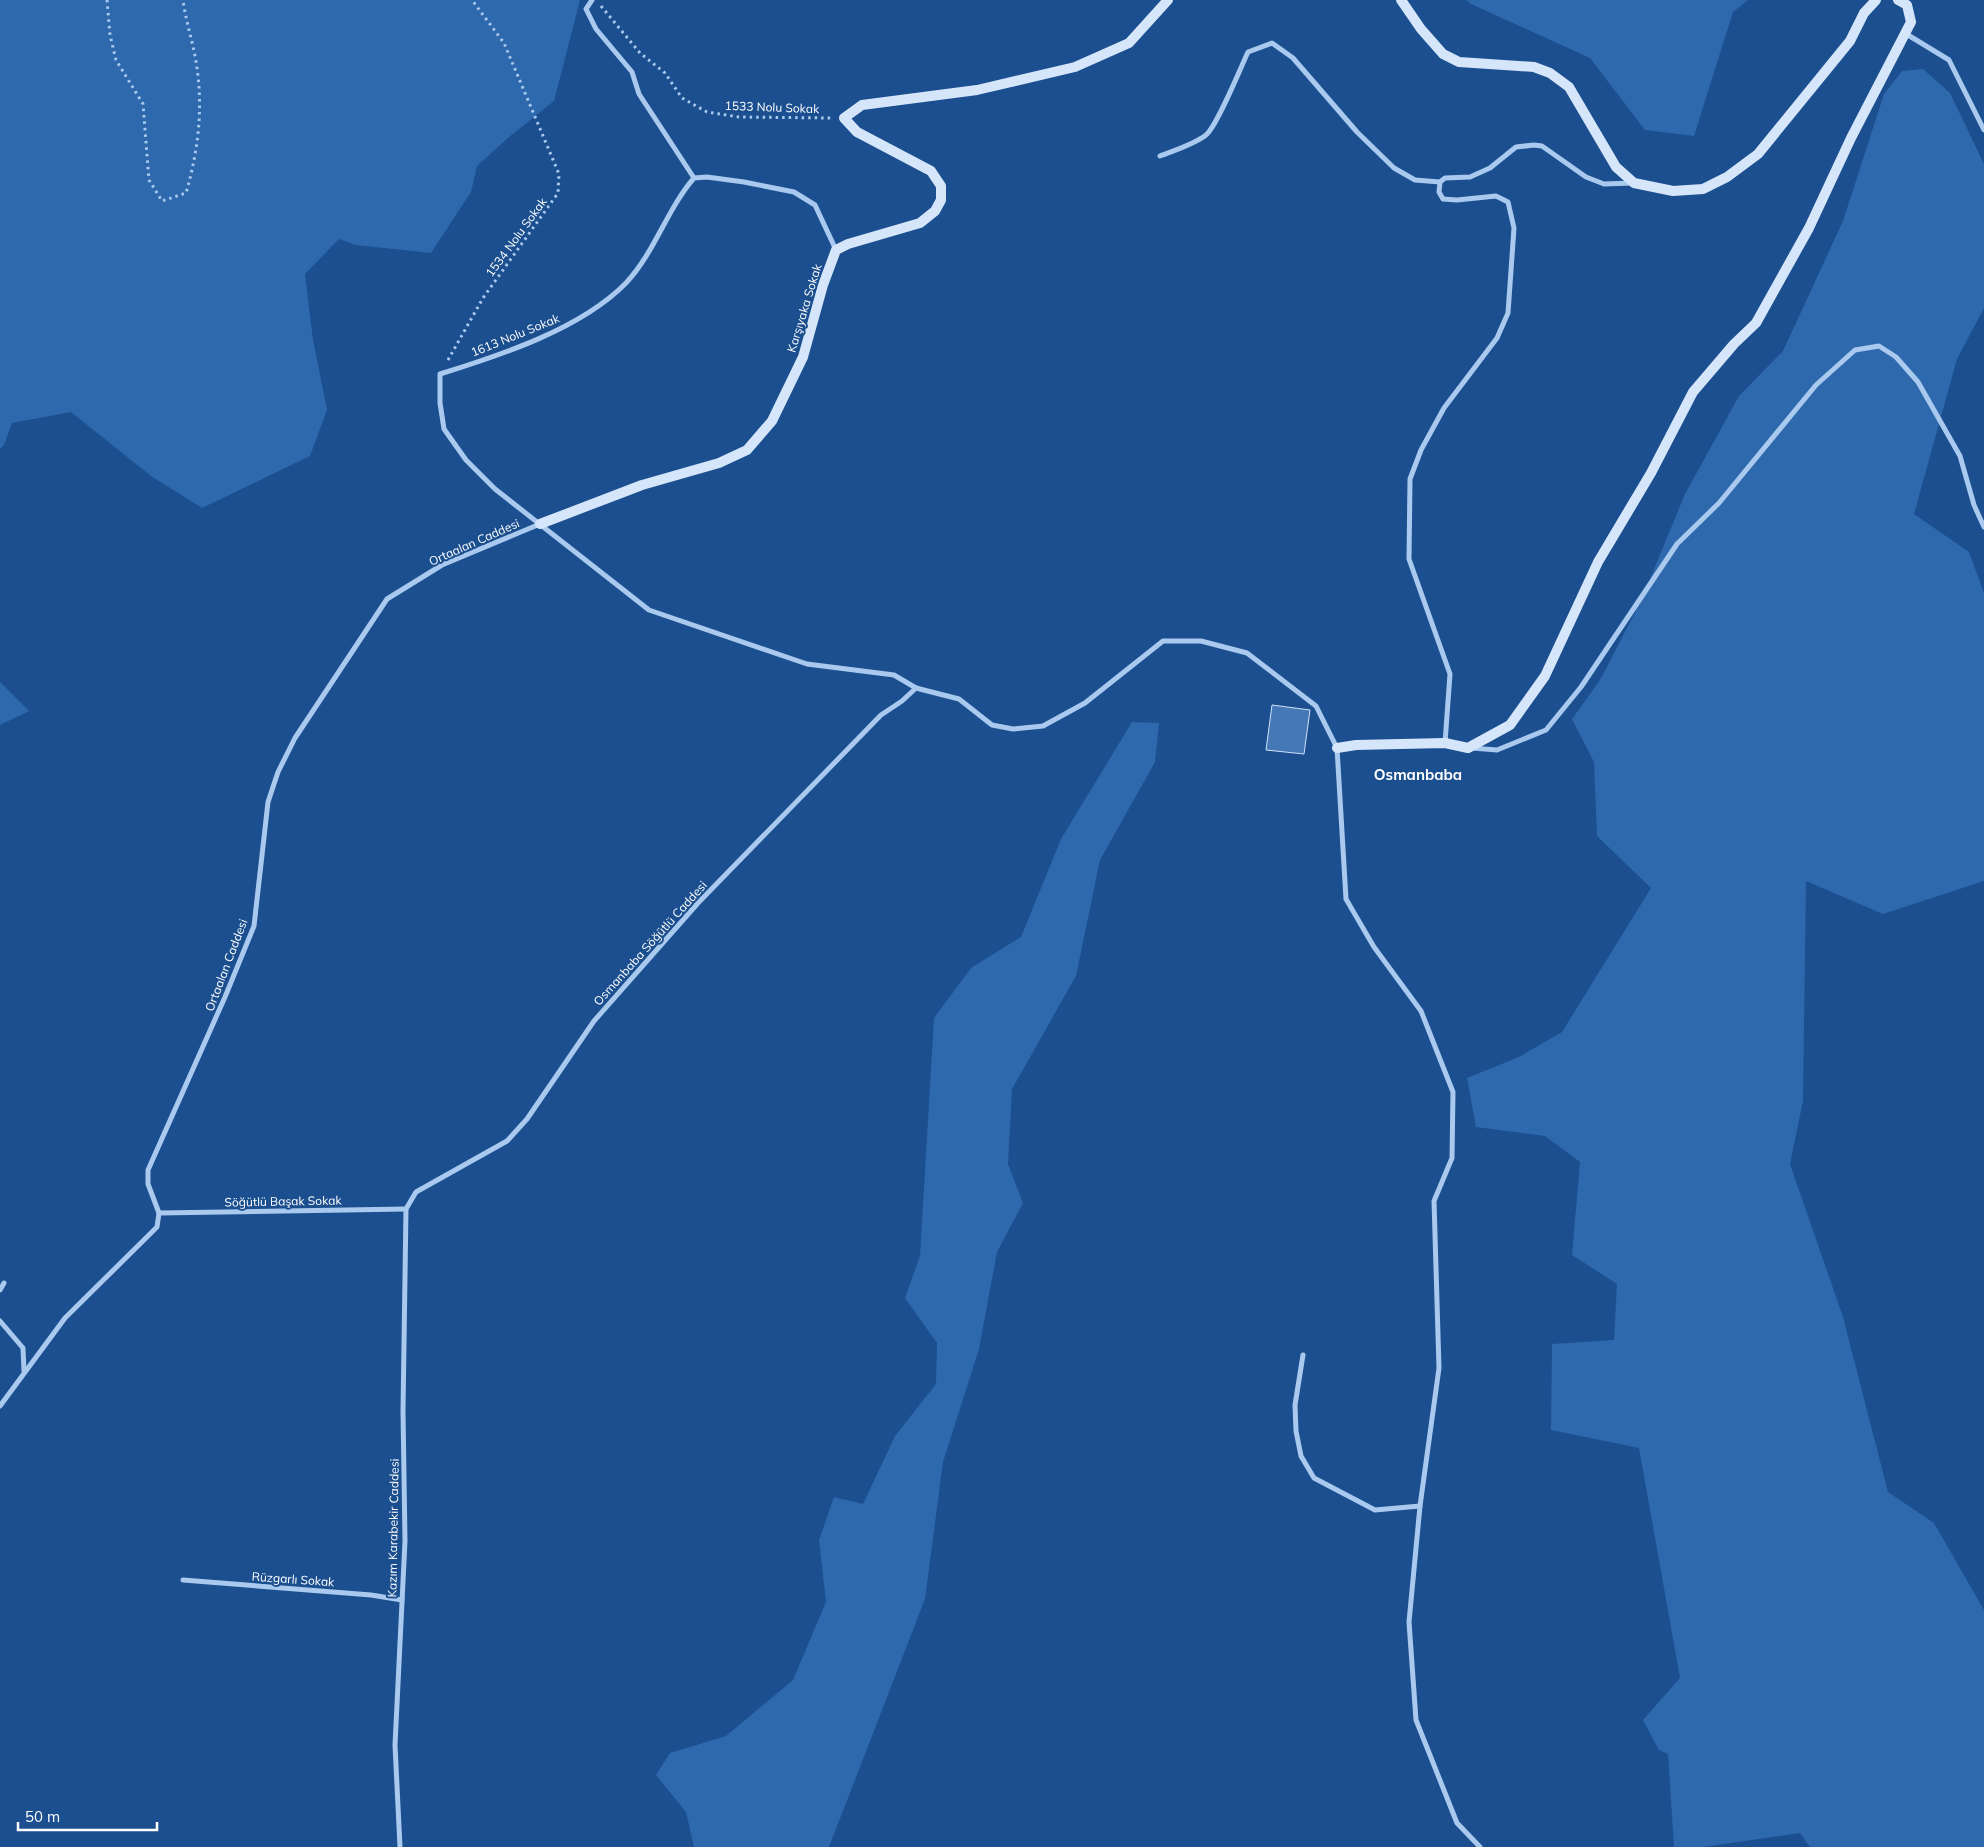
<svg xmlns="http://www.w3.org/2000/svg" width="1984" height="1847" font-family="Mulish,sans-serif">
	<rect width="100%" height="100%" fill="#1b4f8f"/>
	<g fill="#2e69ad">
		<path d="M0,0H580L554,101L509,137L477,166L471,192L431,253L356,245L339,239L305,274L313,340L327,410L310,456L202,508L151,476L71,412L12,423L4,445L0,449Z"/>
		<path d="M1466,0H1748L1733,12L1694,136L1645,130L1590,58L1471,4Z"/>
		<path d="M1923,69L1950,93L1984,164V308L1957,359L1914,514L1969,552L1984,593V881L1883,914L1806,881L1803,1101L1790,1164L1843,1317L1888,1492L1934,1523L1984,1610V1847H1810L1800,1833L1703,1847H1674L1668,1754L1659,1750L1643,1720L1680,1678L1639,1448L1551,1430L1552,1344L1614,1340L1617,1284L1572,1255L1580,1162L1545,1136L1476,1127L1467,1078L1519,1057L1562,1032L1651,888L1597,836L1594,762L1572,719L1600,680L1640,603L1685,494L1739,396L1783,351L1843,221L1884,94L1902,71Z"/>
		<path d="M0,682L29,711L0,725Z"/>
		<path d="M1132,722L1159,723L1155,762L1100,860L1076,976L1012,1089L1008,1164L1023,1203L997,1252L979,1349L943,1462L925,1599L829,1847H694L686,1812L656,1775L670,1753L726,1736L793,1680L826,1602L819,1540L834,1497L863,1504L895,1436L936,1384L937,1343L905,1298L920,1256L934,1018L971,968L1021,937L1061,839Z"/>
	</g>
	<path fill="#4478b7" stroke="#cfe3fa" d="M1272,705L1310,710L1304,754L1266,750Z"/>
	<g fill="none" stroke-linecap="round" stroke-linejoin="round">
		<g stroke="#a9c9ee" stroke-width="3" stroke-dasharray="2.5 4" stroke-linecap="butt">
			<path d="M107,0L110,35L116,60L143,104L149,180L162,201L186,193C198,152 203,110 197,68C194,45 186,23 183,0"/>
			<path d="M601,6L640,53L665,73L682,98L707,112L739,117L831,118"/>
			<path d="M448,360L483,298L558,193L559,174L504,43L472,0"/>
		</g>
		<g stroke="#a9c9ee" stroke-width="5">
			<path d="M592,0L586,9L596,29L632,72L639,94L694,178"/>
			<path d="M1905,35H1908L1949,60L1984,130"/>
			<path d="M1160,156C1175,150 1193,145 1206,135C1217,126 1240,69 1248,52L1272,43L1293,58L1357,132L1394,168L1415,180L1440,182"/>
			<path d="M836,250L815,205L794,192L744,182L707,177L694,178C667,209 655,252 626,283C581,329 501,355 440,374V403L444,429L466,460L495,489L649,610L807,664L894,675L916,688L959,699L992,725L1013,729L1043,726L1085,703L1163,641H1201L1247,653L1316,706L1337,748L1346,899L1374,947L1421,1011L1453,1092L1452,1158L1434,1201L1439,1368L1420,1506L1409,1622L1416,1720L1457,1823L1480,1847"/>
			<path d="M1445,743L1450,674L1409,559L1410,479L1421,450L1444,408L1497,338L1508,313L1514,228L1508,202L1496,196L1457,200L1443,199L1439,192L1440,182L1445,178L1470,177L1490,168L1516,147L1534,145L1542,146L1586,177L1604,184L1633,183"/>
			<path d="M1472,748L1497,750L1546,730L1581,687L1677,544L1719,503L1816,385L1855,350L1879,346L1896,357L1918,382L1960,456L1974,505L1984,527"/>
			<path d="M159,1213L406,1209"/>
			<path d="M0,1290L4,1283"/>
			<path d="M0,1321L23,1348L24,1371"/>
			<path d="M1303,1355L1295,1405L1296,1431L1301,1456L1314,1478L1375,1510L1420,1506"/>
			<path d="M0,1406L65,1318L157,1227L159,1213L148,1184V1170L225,997L254,926L268,802L278,772L295,738L387,599L442,565L540,524"/>
			<path d="M183,1580L371,1595L402,1600"/>
			<path d="M400,1847L395,1745L405,1541L403,1411L406,1209L416,1192L507,1141L527,1119L594,1021L698,903L881,715L902,701L916,688"/>
		</g>
		<g stroke="#d6e6fa" stroke-width="10">
			<path d="M1401,0L1421,29L1443,54L1459,62L1534,67L1550,73L1569,87L1616,167L1634,183L1673,191L1703,189L1727,177L1758,154L1850,41L1864,13L1876,0"/>
			<path d="M540,524L642,485L719,463L747,450L772,421L803,357L823,285L836,250L848,244L920,223L935,211L941,200V186L931,171L857,132L844,118L862,105L977,90L1075,67L1129,43L1168,0"/>
			<path d="M1337,748L1356,745L1445,743L1468,748L1510,725L1545,676L1598,562L1651,473L1693,392L1734,344L1756,323L1809,228L1851,138L1911,22L1907,5L1898,0"/>
		</g>
	</g>
	<g text-anchor="middle" dominant-baseline="central" stroke-width="4" stroke-linejoin="round" paint-order="stroke">
		<g font-size="12" fill="#fff" stroke="#1b4f8f">
			<text transform="translate(772 107) rotate(2)">1533 Nolu Sokak</text>
			<text transform="translate(516 237) rotate(-54)">1534 Nolu Sokak</text>
			<text transform="translate(804 308) rotate(-73)">Karşıyaka Sokak</text>
			<text transform="translate(515 335) rotate(-22)">1613 Nolu Sokak</text>
			<text transform="translate(474 542) rotate(-24)">Ortaalan Caddesi</text>
			<text transform="translate(650 943) rotate(-48)">Osmanbaba Söğütlü Caddesi</text>
			<text transform="translate(226 965) rotate(-69)">Ortaalan Caddesi</text>
			<text transform="translate(283 1201) rotate(-1)">Söğütlü Başak Sokak</text>
			<text transform="translate(393 1528) rotate(-89)">Kazım Karabekir Caddesi</text>
			<text transform="translate(293 1579) rotate(4)">Rüzgarlı Sokak</text>
		</g>
		<g font-size="15" font-weight="bold" fill="#fff" stroke="#1b4f8f">
			<text x="1418" y="774">Osmanbaba</text>
		</g>
	</g>
	<path d="M18 1822v8h139v-8" fill="none" stroke="#ffffff" stroke-width="2.5"/>
	<text x="25" y="1822" font-size="15" fill="#ffffff" stroke="#1b4f8f" stroke-width="4" paint-order="stroke">50 m</text>
</svg>
